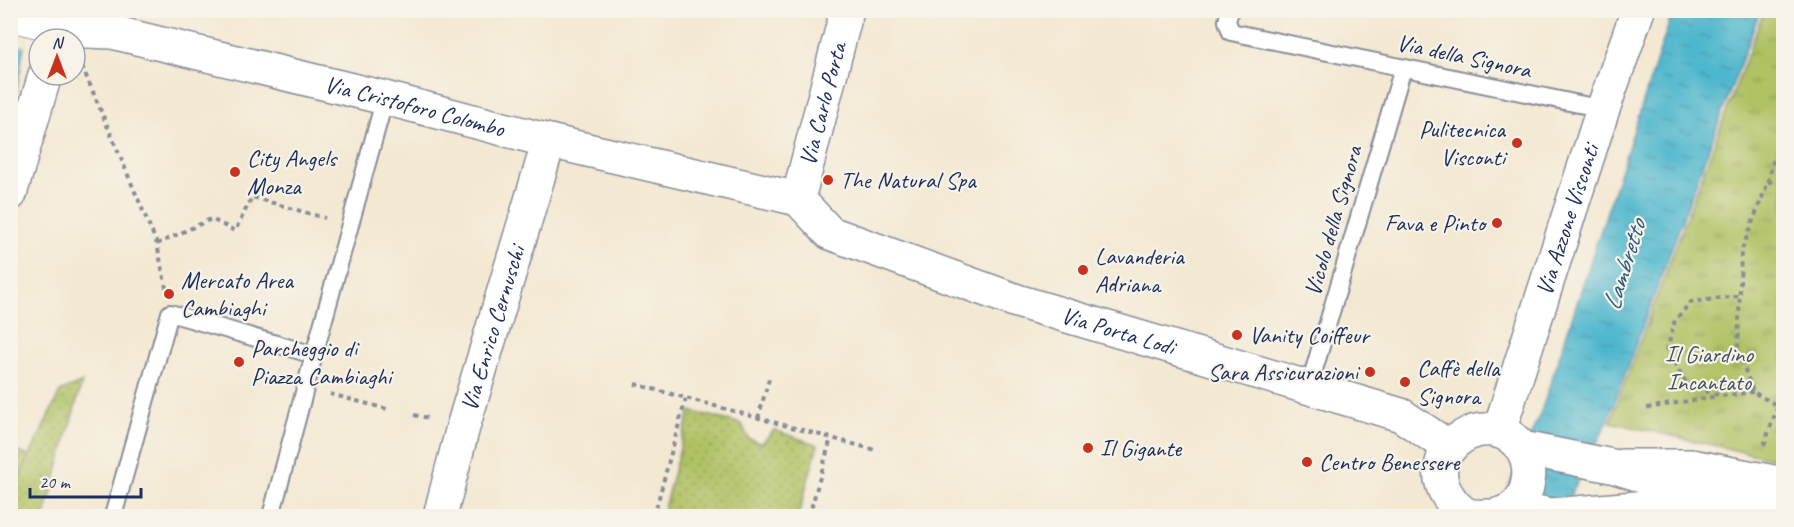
<svg xmlns="http://www.w3.org/2000/svg" width="1794" height="527" font-family="Caveat,sans-serif">
	<defs>
		<pattern id="grass-dots" width="8" height="8" patternUnits="userSpaceOnUse" patternTransform="scale(1.5)"><rect width="8" height="8" fill="#b0c164"/><path d="M2 2h.1M6 6h.1" fill="none" stroke="#8e9d56" stroke-width="1.8" stroke-linecap="round"/></pattern>
		<pattern id="park-tufts" width="24" height="20" patternUnits="userSpaceOnUse" patternTransform="scale(1.5)"><rect width="24" height="20" fill="#b0c164"/><path d="M3 7l-1-3M5 7V3M7 7l1-3M15 17l-1-3M17 17v-4M19 17l1-3" fill="none" stroke="#8e9d56"/></pattern>
		<pattern id="garden-furrows" width="10" height="10" patternUnits="userSpaceOnUse" patternTransform="scale(1.5)"><rect width="10" height="10" fill="#b0c164"/><path d="M-1 1l2-2M0 10L10 0M9 11l2-2" fill="none" stroke="#8e9d56"/></pattern>
		<pattern id="water-ripples" width="26" height="14" patternUnits="userSpaceOnUse" patternTransform="scale(1.5)"><rect width="26" height="14" fill="#4fb7cd"/><path d="M2 4q2-2 4 0t4 0M15 11q2-2 4 0t4 0" fill="none" stroke="#4195aa"/></pattern>
	</defs>
	<rect width="100%" height="100%" fill="#f7f3e8"/>
	<filter id="ink" filterUnits="userSpaceOnUse"><feTurbulence type="fractalNoise" baseFrequency=".0167" numOctaves="2"/><feDisplacementMap in="SourceGraphic" scale="12" xChannelSelector="R" yChannelSelector="G"/><feConvolveMatrix kernelMatrix="1 2 1 2 8 2 1 2 1" color-interpolation-filters="sRGB"/></filter>
	<filter id="wash" filterUnits="userSpaceOnUse"><feTurbulence type="fractalNoise" baseFrequency=".008" numOctaves="4" result="noise"/><feDisplacementMap in="SourceGraphic" scale="24" xChannelSelector="R" yChannelSelector="G"/><feGaussianBlur stdDeviation="1.35" result="paint"/><feColorMatrix in="noise" values="0 0 0 0 0 0 0 0 0 0 0 0 0 0 0 0 0 1.4 0 .05"/><feComposite in="paint" operator="in"/></filter>
	<g filter="url(#wash)">
		<rect width="100%" height="100%" fill="#f3e8d2"/>
		<g fill="url(#grass-dots)" stroke="#667861" stroke-width="1.5">
			<path d="M82,382L45,516H11V495L60,392Z"/>
			<path d="M690,411L742,424L748,438L761,444L774,430L818,445L798,516H662Z"/>
		</g>
		<path fill="url(#park-tufts)" stroke="#667861" stroke-width="1.5" d="M1764,11H1784L1783,461L1610,422Z"/>
		<path fill="url(#garden-furrows)" stroke="#667861" stroke-width="1.5" d="M11,449L29,456L11,495L10,449Z"/>
		<g fill="url(#water-ripples)" stroke="#357396" stroke-width="1.5">
			<path d="M11,11L28,22L11,123Z"/>
			<path d="M1673,11H1760L1606,425L1560,516H1496L1542,409Z"/>
		</g>
		<path fill="#f3e8d2" d="M11,11L28,22L25,46L10,43Z"/>
	</g>
	<g filter="url(#ink)">
		<g fill="none" stroke-linecap="round" stroke-linejoin="round">
			<g stroke="#878c98" stroke-width="20">
				<g id="service">
					<path d="M1230,10L1227,21L1231,32L1603,109"/>
					<path d="M314,355L385,98"/>
					<path d="M1309,387L1403,68"/>
					<path d="M113,516L170,313L314,355L271,516"/>
				</g>
			</g>
			<g stroke="#878c98" stroke-width="28">
				<path id="pedestrian" d="M10,18L59,30"/>
			</g>
			<g stroke="#878c98" stroke-width="36">
				<g id="minor">
					<path id="s1" d="M56,39L59,30L112,32L385,98L549,141L798,199"/>
					<path d="M10,194L45,75"/>
					<path id="s2" d="M798,199L830,233L1017,301L1401,415L1449,447"/>
					<path id="s3" d="M798,199L847,10"/>
					<path d="M1622,466H1691L1784,484"/>
					<path id="s4" d="M440,516L463,427L549,141"/>
				</g>
			</g>
			<g stroke="#878c98" stroke-width="36">
				<g id="tertiary">
					<path d="M1522,448L1612,466L1724,501L1784,510"/>
					<path d="M1513,508L1552,515L1708,502"/>
				</g>
			</g>
			<g stroke="#878c98" stroke-width="36">
				<g id="secondary">
					<path id="s5" d="M1499,431L1603,109L1638,10"/>
					<path d="M1491,516C1484,516 1474,517 1468,515C1459,511 1453,504 1448,496C1418,451 1486,404 1520,446C1534,464 1531,495 1512,509C1507,512 1501,514 1495,516"/>
				</g>
			</g>
			<g stroke="#878c98" stroke-width="4" stroke-dasharray="4.5 4.5" stroke-linecap="butt">
				<path d="M82,66L157,244L166,288"/>
				<path d="M1768,182H1784"/>
				<path d="M157,244L211,219L235,231L252,197L325,218"/>
				<path d="M1738,296L1691,302L1675,320L1667,350L1688,386L1722,396L1753,392"/>
				<path d="M635,384L875,450"/>
				<path d="M330,394L387,409"/>
				<path d="M1778,406L1784,408"/>
				<path d="M1647,408L1718,396"/>
				<path d="M414,415L428,418"/>
				<path d="M758,418L769,379"/>
				<path d="M1764,445L1778,406L1753,392L1738,351L1741,252L1768,182L1777,146L1784,131"/>
				<path d="M654,516L686,398"/>
				<path d="M809,516L831,438"/>
			</g>
			<use href="#service" stroke="#fff" stroke-width="16"/>
			<use href="#pedestrian" stroke="#fff" stroke-width="26"/>
			<use href="#minor" stroke="#fff" stroke-width="33"/>
			<use href="#tertiary" stroke="#fff" stroke-width="33"/>
			<use href="#secondary" stroke="#fff" stroke-width="33"/>
		</g>
	</g>
	<g fill="#c8321e" stroke="#f7f3e8" stroke-width="2">
		<circle cx="1517" cy="143" r="6"/>
		<circle cx="235" cy="172" r="6"/>
		<circle cx="828" cy="180" r="6"/>
		<circle cx="1497" cy="223" r="6"/>
		<circle cx="1083" cy="270" r="6"/>
		<circle cx="169" cy="294" r="6"/>
		<circle cx="1237" cy="335" r="6"/>
		<circle cx="239" cy="362" r="6"/>
		<circle cx="1370" cy="372" r="6"/>
		<circle cx="1405" cy="382" r="6"/>
		<circle cx="1088" cy="448" r="6"/>
		<circle cx="1307" cy="462" r="6"/>
	</g>
	<g text-anchor="middle" dominant-baseline="central" stroke-width="4.5" stroke-linejoin="round" paint-order="stroke">
		<g font-size="24" fill="#1b2f5e" stroke="#f7f3e8">
			<text transform="translate(1464 56) rotate(12)">Via della Signora</text>
			<text stroke="none"><textPath href="#s3" startOffset="98">Via Carlo Porta</textPath></text>
			<text stroke="none"><textPath href="#s1" startOffset="374">Via Cristoforo Colombo</textPath></text>
			<text stroke="none"><textPath href="#s5" startOffset="222">Via Azzone Visconti</textPath></text>
			<text transform="translate(1333 221) rotate(-74)">Vicolo della Signora</text>
			<text stroke="none"><textPath href="#s4" startOffset="195">Via Enrico Cernuschi</textPath></text>
			<text stroke="none"><textPath href="#s2" startOffset="351">Via Porta Lodi</textPath></text>
		</g>
		<g font-size="24" fill="#1b2f5e" stroke="#f7f3e8" text-anchor="start">
			<text x="1505" y="129" text-anchor="end">Pulitecnica<tspan x="1505" dy="28">Visconti</tspan></text>
			<text x="247" y="158">City Angels<tspan x="247" dy="28">Monza</tspan></text>
			<text x="840" y="180">The Natural Spa</text>
			<text x="1485" y="223" text-anchor="end">Fava e Pinto</text>
			<text x="1095" y="256">Lavanderia<tspan x="1095" dy="28">Adriana</tspan></text>
			<text x="181" y="280">Mercato Area<tspan x="181" dy="28">Cambiaghi</tspan></text>
			<text x="1249" y="335">Vanity Coiffeur</text>
			<text x="251" y="348">Parcheggio di<tspan x="251" dy="28">Piazza Cambiaghi</tspan></text>
			<text x="1417" y="368">Caffè della<tspan x="1417" dy="28">Signora</tspan></text>
			<text x="1358" y="372" text-anchor="end">Sara Assicurazioni</text>
			<text x="1100" y="448">Il Gigante</text>
			<text x="1319" y="462">Centro Benessere</text>
		</g>
		<g font-size="24" fill="#405460" stroke="#f7f3e8">
			<text x="1709" y="354">Il Giardino<tspan x="1709" dy="28">Incantato</tspan></text>
		</g>
		<g font-size="26" font-style="italic" fill="#2b587f" stroke="#f7f3e8">
			<text transform="translate(1624 265) rotate(-73)">Lambretto</text>
		</g>
	</g>
	<rect width="1794" height="527" fill="none" stroke="#f7f3e8" stroke-width="36"/>
	<g transform="translate(57 57)"><circle r="28" fill="#f7f3e8" stroke="#9fa5b1" stroke-width="1.5"/>
	<path d="M0-4.5L10 22L0 15L-10 22Z" fill="#c8321e"/>
	<text y="-9" font-size="16" font-weight="bold" text-anchor="middle" fill="#1b2f5e">N</text>
	</g>
	<path d="M30 488v9h111v-9" fill="none" stroke="#1b2f5e" stroke-width="3"/>
	<text x="39" y="488" font-size="18" fill="#1b2f5e" stroke="#f7f3e8" stroke-width="4.5" paint-order="stroke">20 m</text>
</svg>
